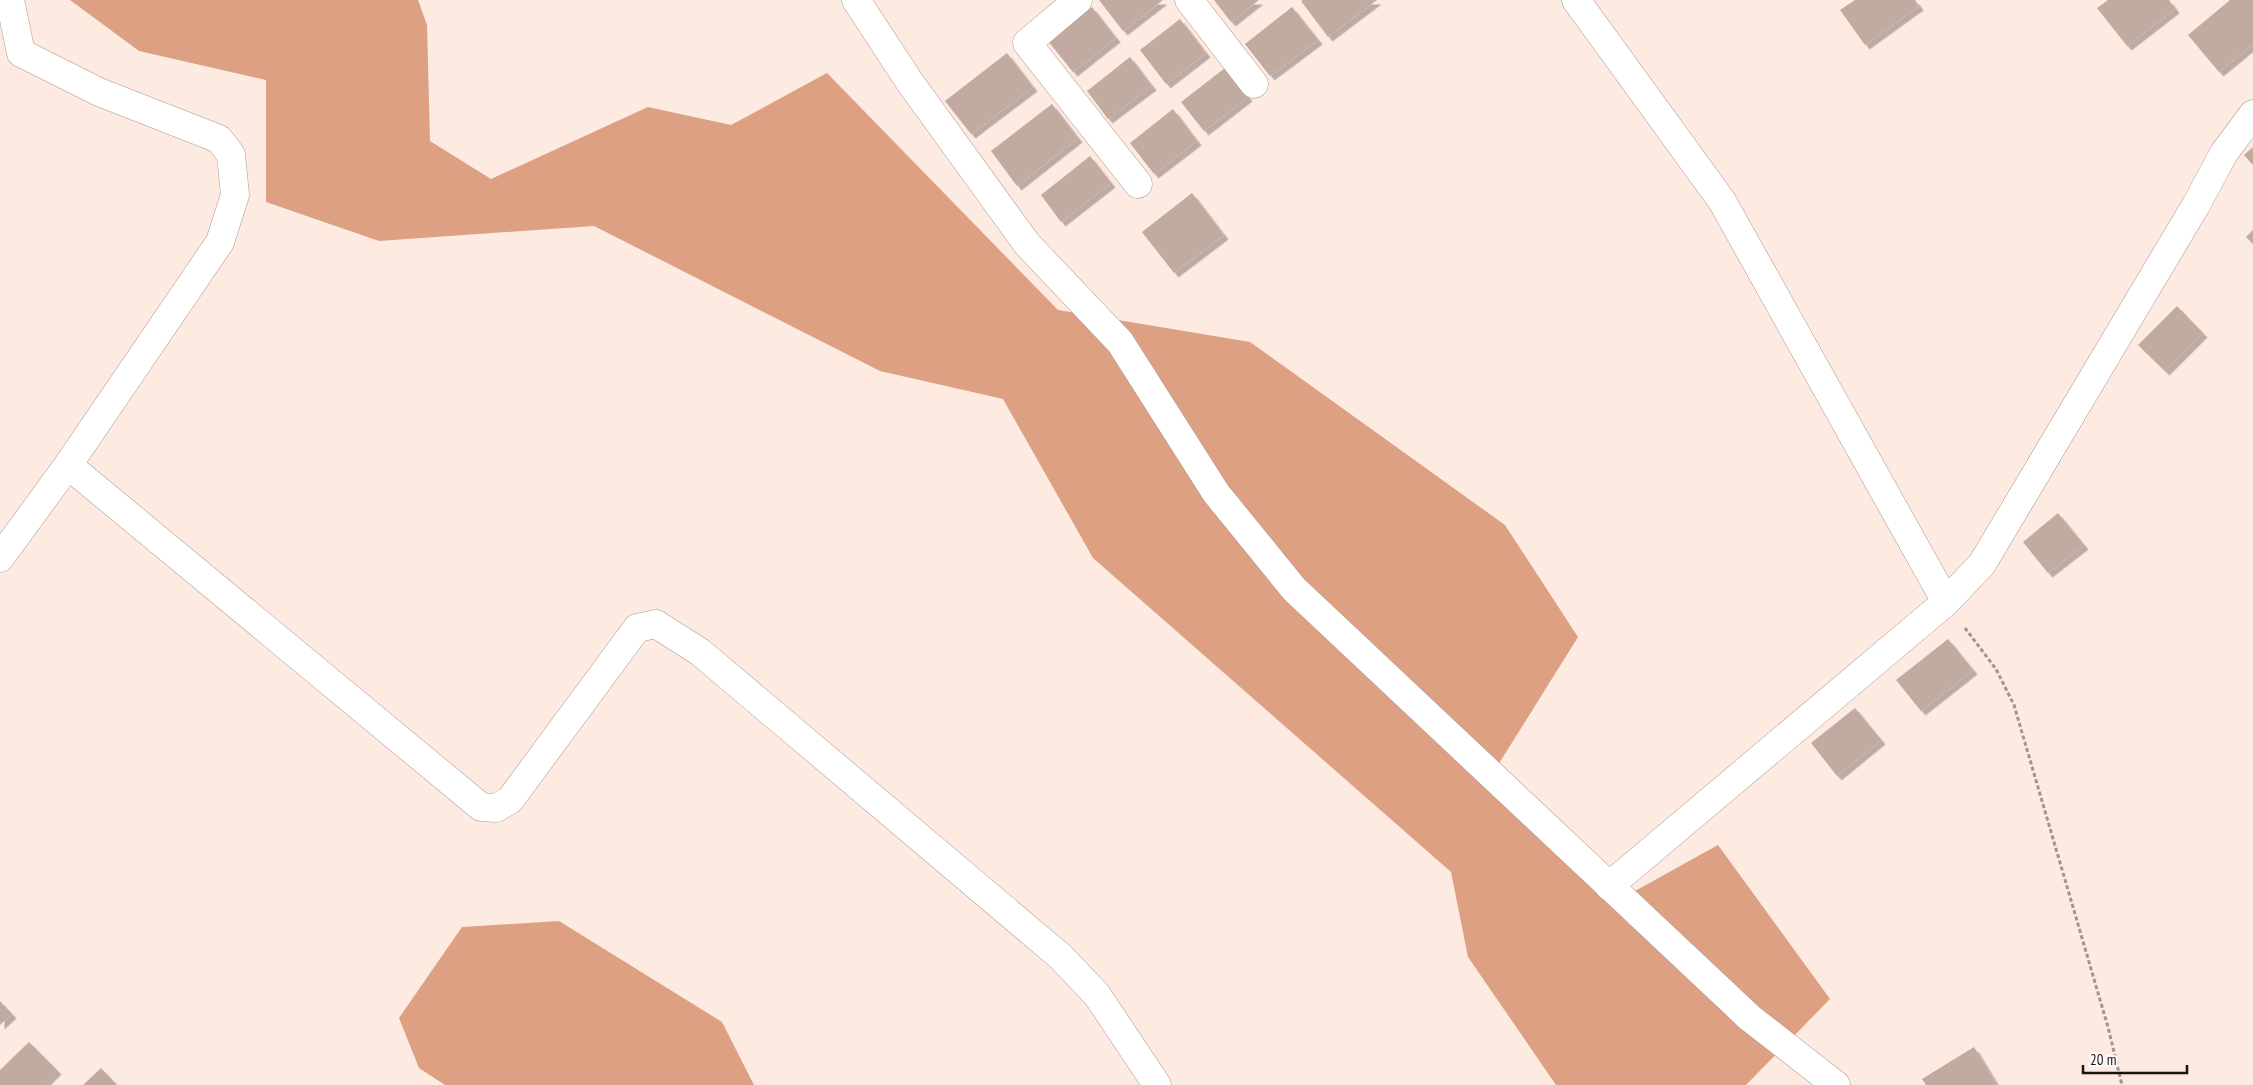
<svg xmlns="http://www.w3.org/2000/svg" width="2253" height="1085" font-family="'PT Sans Narrow',sans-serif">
	<defs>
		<filter id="shadow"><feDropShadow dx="4.5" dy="4.5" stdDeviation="0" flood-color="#0004"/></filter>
	</defs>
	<rect width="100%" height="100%" fill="#fdeae1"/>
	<g fill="#dda083">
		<path d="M70,0H418L427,25L430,141L491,179L648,107L731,125L827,73L1058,310L1250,342L1505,525L1578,637L1498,765L1635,891L1718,845L1830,999L1746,1085H1556L1468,957L1451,872L1093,558L1003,399L880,371L594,226L379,241L266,202V80L139,51Z"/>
		<path d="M559,921L722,1022L754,1085H445L419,1068L399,1018L462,927Z"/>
	</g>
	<g fill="#c1aaa0" filter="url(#shadow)">
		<path d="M1099,0H1163L1123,31Z"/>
		<path d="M1214,0H1259L1231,22Z"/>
		<path d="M1303,0H1377L1328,37L1301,1Z"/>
		<path d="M1855,0H1915L1919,6L1865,45L1840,10Z"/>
		<path d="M2108,0H2169L2175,9L2127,46L2097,8Z"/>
		<path d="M2230,0H2253V44L2219,72L2188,35Z"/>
		<path d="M1092,7L1116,38L1073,72L1048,41Z"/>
		<path d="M1292,7L1318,40L1270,76L1245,44Z"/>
		<path d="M1180,19L1206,53L1166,84L1140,50Z"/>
		<path d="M1007,53L1033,87L971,134L945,101Z"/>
		<path d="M1130,57L1152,86L1108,119L1087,91Z"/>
		<path d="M1225,68L1248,97L1204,131L1181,102Z"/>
		<path d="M1052,104L1078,138L1017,186L991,151Z"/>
		<path d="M1173,109L1197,141L1154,174L1130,143Z"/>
		<path d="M2253,147V165L2244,155Z"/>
		<path d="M1090,156L1111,183L1061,222L1041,195Z"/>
		<path d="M1192,193L1224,235L1174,273L1142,232Z"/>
		<path d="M2253,230V244L2246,237Z"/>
		<path d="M2177,306L2203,333L2165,371L2138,345Z"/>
		<path d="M2058,513L2084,545L2048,573L2023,542Z"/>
		<path d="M1948,639L1973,670L1921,711L1896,680Z"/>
		<path d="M1855,708L1881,740L1837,776L1811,743Z"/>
		<path d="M0,1001L12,1014L0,1025Z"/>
		<path d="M29,1042L57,1070L42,1085H0V1070Z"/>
		<path d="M1974,1047L1997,1085H1926L1922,1079Z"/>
		<path d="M101,1068L117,1085H83Z"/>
	</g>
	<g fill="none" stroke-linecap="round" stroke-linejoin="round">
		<g stroke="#af998f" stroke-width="29">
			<g id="minor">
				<path d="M856,0L909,81L1027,244L1120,342L1216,493L1294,589L1750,1018L1836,1085"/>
				<path d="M1078,0L1027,43L1138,184"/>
				<path d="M1189,0L1254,84"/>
				<path d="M1576,0L1722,201L1946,602"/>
				<path d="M68,465L481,807L496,808L510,800L637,628L656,624L700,652L1061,957L1097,995L1157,1085"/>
				<path d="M0,558L68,465L220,242L235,195L231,155L219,139L99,92L21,53L10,0"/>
				<path d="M1609,886L1946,602L1982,564L2196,205L2224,153L2253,114"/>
			</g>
		</g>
		<path stroke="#a3948e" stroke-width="3" stroke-dasharray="4 2.5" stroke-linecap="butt" d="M1965,628L1996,669L2014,705L2108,1027L2122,1085"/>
		<use href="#minor" stroke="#fff" stroke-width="28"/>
	</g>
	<path d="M2083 1065v8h104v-8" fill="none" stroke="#1b1310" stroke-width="2.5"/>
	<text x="2090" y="1065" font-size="15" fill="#1b1310" stroke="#fcfcfc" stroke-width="4" paint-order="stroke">20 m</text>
</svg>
